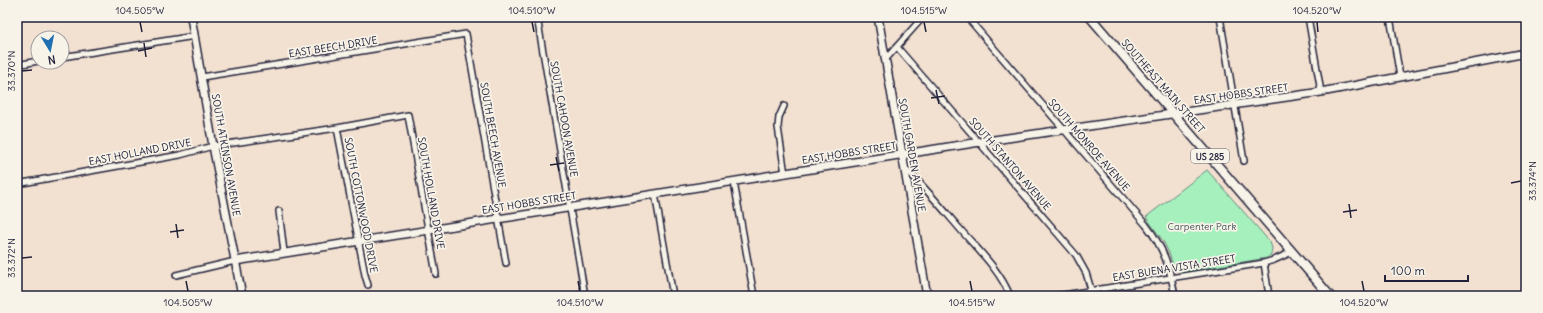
<svg xmlns="http://www.w3.org/2000/svg" width="1543" height="313" font-family="Delius,sans-serif">
	<rect width="100%" height="100%" fill="#f2e0d0"/>
	<filter id="ink" filterUnits="userSpaceOnUse"><feTurbulence type="fractalNoise" baseFrequency=".025" numOctaves="2"/><feDisplacementMap in="SourceGraphic" scale="8" xChannelSelector="R" yChannelSelector="G"/><feConvolveMatrix kernelMatrix="1 2 1 2 8 2 1 2 1" color-interpolation-filters="sRGB"/></filter>
	<g filter="url(#ink)">
		<path fill="#a6f0be" stroke="#64897c" d="M1207,170L1270,242L1272,248L1271,255L1267,258L1183,272L1174,269L1169,253L1163,241L1146,217Z"/>
		<g fill="none" stroke-linecap="round" stroke-linejoin="round">
			<g stroke="#22223b" stroke-width="8">
				<g id="street">
					<path d="M537,17L585,296"/>
					<path d="M967,17L1146,225C1164,248 1170,268 1175,296"/>
					<path d="M1220,17L1244,161"/>
					<path d="M1308,17L1321,92"/>
					<path d="M1390,17L1400,77"/>
					<path d="M897,47L1076,255L1086,273L1093,296"/>
					<path d="M62,57L195,36"/>
					<path d="M885,60L923,17"/>
					<path d="M17,65L38,61"/>
					<path d="M202,77L466,34L506,263"/>
					<path d="M784,106L779,117L778,127L785,174"/>
					<path d="M337,128L365,275L368,285"/>
					<path d="M904,167C924,186 942,208 960,229C978,250 1000,270 1010,296"/>
					<path d="M734,182L754,296"/>
					<path d="M17,184L180,155L213,146L337,128L408,115L436,274"/>
					<path d="M655,194L673,296"/>
					<path d="M279,211L284,252"/>
					<path d="M1264,263L1269,296"/>
					<path d="M176,275L235,261"/>
					<path d="M1057,296L1264,263L1274,260L1292,252"/>
				</g>
			</g>
			<g stroke="#22223b" stroke-width="10">
				<g id="secondary">
					<path d="M191,17L213,146L242,296"/>
					<path d="M878,17L927,296"/>
					<path d="M235,261L980,142L1321,92L1526,53"/>
				</g>
			</g>
			<g stroke="#22223b" stroke-width="11">
				<path id="primary" d="M1090,17L1330,296"/>
			</g>
			<use href="#street" stroke="#f7f3e8" stroke-width="5"/>
			<use href="#secondary" stroke="#f7f3e8" stroke-width="7"/>
			<use href="#primary" stroke="#f7f3e8" stroke-width="8"/>
		</g>
	</g>
	<path fill="none" stroke="#22223b" stroke-width="1.5" d="M140,22L142,32M532,22L534,32M924,22L926,32M1317,22L1318,32M144,43L146,57M138,51L152,48M22,71L32,70M936,90L939,104M931,98L945,96M556,157L559,171M550,165L564,163M1511,183L1521,181M1349,204L1351,218M1343,212L1357,210M176,224L178,238M170,232L184,230M22,258L32,257M186,281L188,291M578,281L580,291M970,281L972,291M1362,281L1364,291"/>
	<g text-anchor="middle" dominant-baseline="central" stroke-width="3.5" stroke-linejoin="round" paint-order="stroke">
		<rect fill="#f7f3e8" stroke="#62616f" stroke-width="1" x="1191" y="149" width="38" height="14" rx="3"/>
		<g font-size="9" font-weight="bold" fill="#22223b">
			<text x="1210" y="156">US 285</text>
		</g>
		<g font-size="10" fill="#22223b" stroke="#f7f3e8">
			<text transform="translate(333 47) rotate(-9)">EAST BEECH DRIVE</text>
			<text transform="translate(1163 86) rotate(49)">SOUTHEAST MAIN STREET</text>
			<text transform="translate(1241 94) rotate(-8)">EAST HOBBS STREET</text>
			<text transform="translate(564 119) rotate(80)">SOUTH CAHOON AVENUE</text>
			<text transform="translate(493 135) rotate(80)">SOUTH BEECH AVENUE</text>
			<text transform="translate(1089 145) rotate(49)">SOUTH MONROE AVENUE</text>
			<text transform="translate(140 152) rotate(-11)">EAST HOLLAND DRIVE</text>
			<text transform="translate(849 153) rotate(-9)">EAST HOBBS STREET</text>
			<text transform="translate(226 155) rotate(80)">SOUTH ATKINSON AVENUE</text>
			<text transform="translate(912 155) rotate(80)">SOUTH GARDEN AVENUE</text>
			<text transform="translate(1010 164) rotate(49)">SOUTH STANTON AVENUE</text>
			<text transform="translate(431 193) rotate(80)">SOUTH HOLLAND DRIVE</text>
			<text transform="translate(529 203) rotate(-9)">EAST HOBBS STREET</text>
			<text transform="translate(361 205) rotate(79)">SOUTH COTTONWOOD DRIVE</text>
			<text transform="translate(1174 268) rotate(-9)">EAST BUENA VISTA STREET</text>
		</g>
		<g font-size="10" fill="#43565c" stroke="#f7f3e8">
			<text x="1202" y="226">Carpenter Park</text>
		</g>
	</g>
	<rect width="1543" height="313" fill="none" stroke="#f7f3e8" stroke-width="44"/>
	<g transform="translate(50 50) rotate(170)"><circle r="19" fill="#f7f3e8" stroke="#a29fa3"/>
	<path d="M0-3L7 15L0 10L-7 15Z" fill="#1f6fb2"/>
	<text y="-6" font-size="11" font-weight="bold" text-anchor="middle" fill="#22223b">N</text>
	</g>
	<path d="M1385 275v6h83v-6" fill="none" stroke="#22223b" stroke-width="2"/>
	<text x="1391" y="275" font-size="12" fill="#22223b" stroke="#f7f3e8" stroke-width="3" paint-order="stroke">100 m</text>
	<rect x="22" y="22" width="1499" height="269" fill="none" stroke="#22223b" stroke-width="1.5"/>
	<g font-size="10" text-anchor="middle" fill="#22223b">
		<text x="140" y="14">104.505°W</text>
		<text x="532" y="14">104.510°W</text>
		<text x="924" y="14">104.515°W</text>
		<text x="1317" y="14">104.520°W</text>
		<text transform="translate(11 71) rotate(-90)" y="4">33.370°N</text>
		<text transform="translate(1532 181) rotate(-90)" y="4">33.374°N</text>
		<text transform="translate(11 258) rotate(-90)" y="4">33.372°N</text>
		<text x="188" y="306">104.505°W</text>
		<text x="580" y="306">104.510°W</text>
		<text x="972" y="306">104.515°W</text>
		<text x="1364" y="306">104.520°W</text>
	</g>
</svg>
